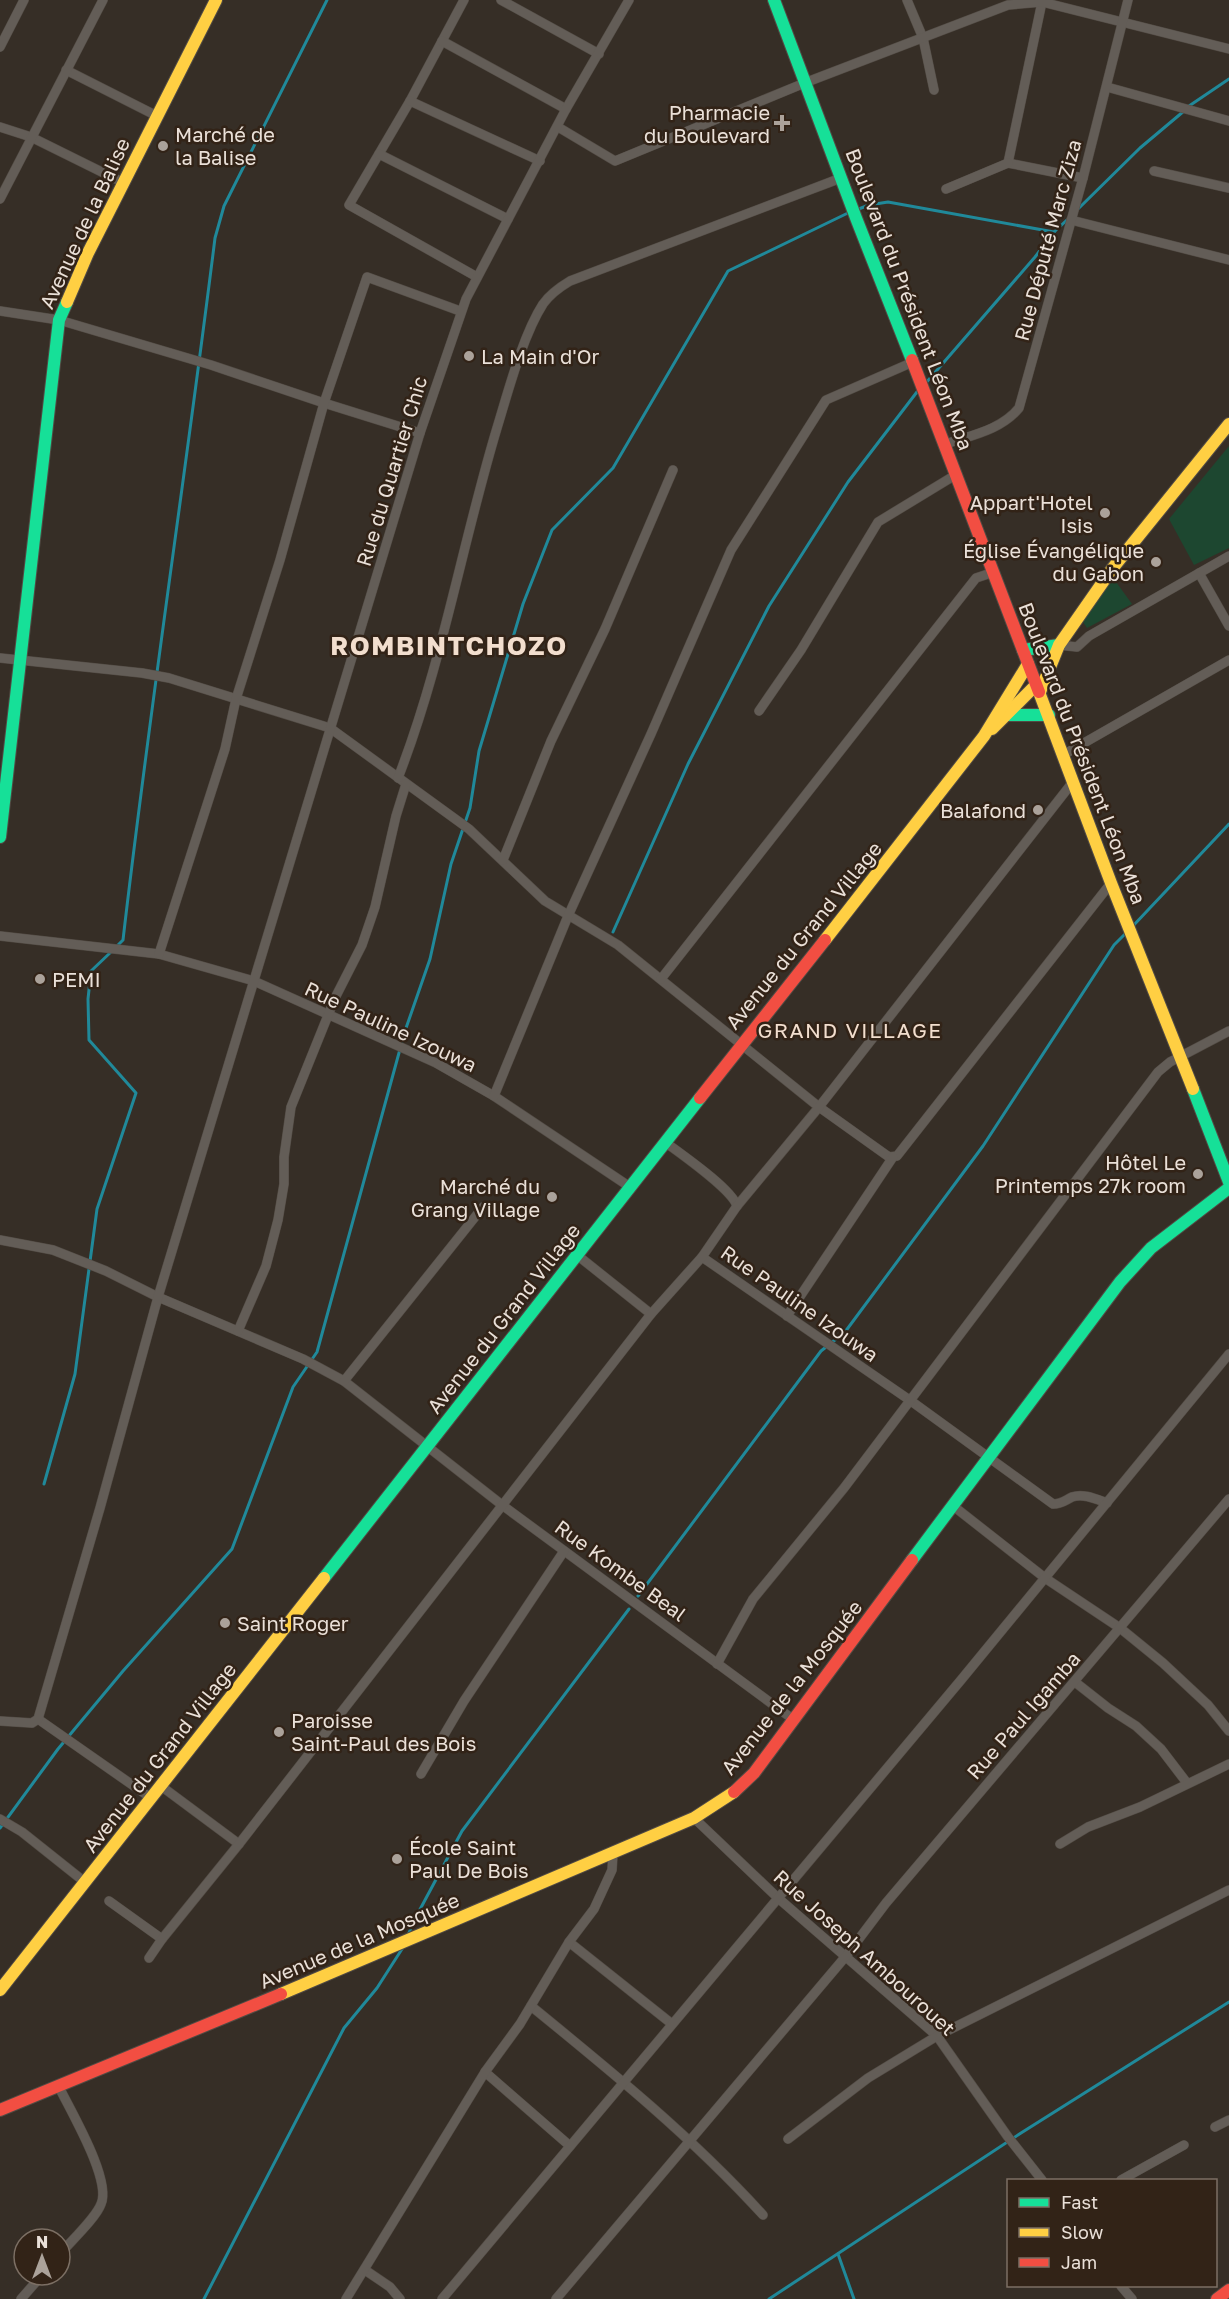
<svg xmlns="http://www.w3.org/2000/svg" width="1229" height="2299" font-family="'Golos Text',sans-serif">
	<rect width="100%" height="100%" fill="#362e26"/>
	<g fill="#1d4730">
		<path d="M1229,446V548L1194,565L1169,519Z"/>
		<path d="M1111,575L1132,604L1087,628L1079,616Z"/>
	</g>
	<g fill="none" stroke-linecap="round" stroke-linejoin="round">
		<g stroke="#20899a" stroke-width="3">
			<path d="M1189,106L1229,79"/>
			<path d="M1079,208L1140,148L1184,111"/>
			<path d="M856,210L869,205L888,202L1054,232L1068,219"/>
			<path d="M925,384L1035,257L1054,232"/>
			<path d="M1132,927L1229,824"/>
			<path d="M613,932L688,764L769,606L848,482L920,388"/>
			<path d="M116,947L123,940C150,706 186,472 215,238L224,206L327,0"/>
			<path d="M44,1484L75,1374L97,1209L136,1093L89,1040L88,999L91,971L111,952"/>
			<path d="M638,1596L821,1351L845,1332L983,1146L1114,945L1127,932"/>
			<path d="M0,1828L58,1749L123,1671L232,1549L293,1387L317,1352L405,1031L430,959L451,864L470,808L479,751L523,604L552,530L613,468L728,271L850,212"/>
			<path d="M407,1937L417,1915L462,1831L629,1609"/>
			<path d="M838,2254L854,2299"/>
			<path d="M204,2299L344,2028L377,1988L402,1949"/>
			<path d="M769,2299L1021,2133L1229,2002"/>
		</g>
		<g stroke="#524b44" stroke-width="10">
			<g id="street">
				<path d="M464,0L410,101L349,205L477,277"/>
				<path d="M501,0L599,54"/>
				<path d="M907,0L923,38L934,90"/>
				<path d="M1042,2L1008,163L1083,178"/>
				<path d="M442,41L566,109"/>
				<path d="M0,47L24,0"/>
				<path d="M66,70L157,116"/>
				<path d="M1107,87L1229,121"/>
				<path d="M410,101L540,161"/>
				<path d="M0,127L31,137L124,183"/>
				<path d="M558,127L615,161L807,82L1008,5L1042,2L1229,49"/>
				<path d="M379,154L508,219"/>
				<path d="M1154,171L1229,188"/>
				<path d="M946,189L1008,163"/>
				<path d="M0,199L103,0"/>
				<path d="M1071,220L1229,260"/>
				<path d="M0,311L59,320L211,365L324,403L420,433"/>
				<path d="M946,444C972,435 1001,430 1019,408L1083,178L1128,0"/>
				<path d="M1199,573L1229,626"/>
				<path d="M1059,645L1077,647L1089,636L1229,556"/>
				<path d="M0,658L142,673L169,678L330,728L469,829L545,901L618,945L819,1107L889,1157L897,1156L1111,883"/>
				<path d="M759,711L801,650L878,522L957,474"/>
				<path d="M1063,755L1229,660"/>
				<path d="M398,778C442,665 462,544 497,428C508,392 523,335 543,304C550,294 560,287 570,281L841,178"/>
				<path d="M503,860L551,741L605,629L673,470"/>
				<path d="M0,936L159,954L254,981L436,1063L494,1096L630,1187"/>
				<path d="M159,954L225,749L236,699L280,560L324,403L367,277L460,311"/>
				<path d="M661,979L976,578L994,572"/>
				<path d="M494,1096L568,916L651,734L731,550L826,400L913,362"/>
				<path d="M665,1142C681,1154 732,1189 737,1206"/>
				<path d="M0,1240L53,1250L106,1271L158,1297L303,1359L344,1381L502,1505L794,1720"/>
				<path d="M577,1255L651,1314"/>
				<path d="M702,1257L911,1401L1053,1504C1062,1504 1064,1501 1072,1497C1083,1493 1096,1499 1107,1503"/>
				<path d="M787,1316L893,1157"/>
				<path d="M238,1331L266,1266L278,1220L284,1184V1157L291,1107L335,998L362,945L375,907L396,816L406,784"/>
				<path d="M344,1381L483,1207"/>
				<path d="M952,1505L1045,1578L1120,1628L1163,1663L1208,1705L1229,1731"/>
				<path d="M717,1664L753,1599L844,1488L1158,1072L1170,1062L1229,1031"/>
				<path d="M1075,1682L1108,1708L1136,1726L1161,1749L1187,1783"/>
				<path d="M38,1719L151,1798"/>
				<path d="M0,1721L32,1723L38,1719L100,1508L158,1297L420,433L466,299L566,109L629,0"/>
				<path d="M421,1774L464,1701L564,1551"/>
				<path d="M161,1786L239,1844"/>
				<path d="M694,1818L778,1898L937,2036L1008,2137L1042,2180"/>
				<path d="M0,1819L22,1832L86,1883"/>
				<path d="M1060,1844L1088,1827L1140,1807L1229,1764"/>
				<path d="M109,1901L162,1939"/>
				<path d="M569,1942L672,2024"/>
				<path d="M149,1958L162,1939L239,1844L651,1314L702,1257L737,1206L819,1107L1072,783"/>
				<path d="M531,2006C612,2072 693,2138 763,2215"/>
				<path d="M485,2072L570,2146"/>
				<path d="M58,2085C70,2110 112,2180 101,2204C96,2218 71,2241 60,2254"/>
				<path d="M1215,2127L1229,2120"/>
				<path d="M788,2139L868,2078L937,2036L1229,1890"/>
				<path d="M1121,2180L1184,2145"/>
				<path d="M365,2270L390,2287L400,2299"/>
				<path d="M1121,2286L1132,2299"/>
				<path d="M21,2299L42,2275"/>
				<path d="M346,2299L485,2072L520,2024L569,1942L594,1909L612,1870L613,1854"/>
				<path d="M442,2299L961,1680L1229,1354"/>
				<path d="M556,2299L846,1956L886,1903L1229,1499"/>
			</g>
		</g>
		<g stroke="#524b44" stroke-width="14">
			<g id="fast">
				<path d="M774,0L856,218L912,360"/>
				<path d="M1023,650L1059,645"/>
				<path d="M1008,715H1049"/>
				<path d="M0,837L59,320L67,302"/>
				<path d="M1193,1089L1229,1182"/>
				<path d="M912,1560L1120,1282L1151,1248L1229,1188"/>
				<path d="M324,1578L700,1098"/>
			</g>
		</g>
		<g stroke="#524b44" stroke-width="14">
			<g id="slow">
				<path d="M67,302L88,253L216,0"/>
				<path d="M1039,692L1111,883L1193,1089"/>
				<path d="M1040,692L1059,645L1112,569L1229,424"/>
				<path d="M992,729L1037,684"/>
				<path d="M825,940L984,736L1028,664"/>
				<path d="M0,1990L324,1578"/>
				<path d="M281,1994L694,1818L734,1792"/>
			</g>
		</g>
		<g stroke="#524b44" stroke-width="14">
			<g id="jam">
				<path d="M912,360L1039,692"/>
				<path d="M700,1098L825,940"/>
				<path d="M734,1792L754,1773L912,1560"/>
				<path d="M0,2110L281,1994"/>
				<path d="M1217,2299L1229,2290"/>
			</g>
		</g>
		<use href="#street" stroke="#635d57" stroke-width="9"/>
		<use href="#fast" stroke="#16e098" stroke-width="12"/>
		<use href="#slow" stroke="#ffcf43" stroke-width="12"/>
		<use href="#jam" stroke="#f24e42" stroke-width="12"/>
	</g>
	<g fill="#aba29a" stroke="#322317" stroke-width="2">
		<path d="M779 114h6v6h6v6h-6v6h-6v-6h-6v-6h6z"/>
		<circle cx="163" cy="146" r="6"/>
		<circle cx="469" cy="356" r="6"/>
		<circle cx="1105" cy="513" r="6"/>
		<circle cx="1156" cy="562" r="6"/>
		<circle cx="1038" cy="810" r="6"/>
		<circle cx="40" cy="979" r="6"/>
		<circle cx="1198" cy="1174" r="6"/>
		<circle cx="552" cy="1197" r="6"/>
		<circle cx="225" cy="1623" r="6"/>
		<circle cx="279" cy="1732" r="6"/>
		<circle cx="397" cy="1859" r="6"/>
	</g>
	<g text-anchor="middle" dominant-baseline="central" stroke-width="5" stroke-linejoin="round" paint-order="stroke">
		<g font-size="20" fill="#eae0d8" stroke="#322317" text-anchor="end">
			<text x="770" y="112">Pharmacie<tspan x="770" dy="23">du Boulevard</tspan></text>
			<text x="175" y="134" text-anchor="start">Marché de<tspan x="175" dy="23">la Balise</tspan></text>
			<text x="481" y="356" text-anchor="start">La Main d'Or</text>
			<text x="1093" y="502">Appart'Hotel<tspan x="1093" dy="23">Isis</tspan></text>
			<text x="1144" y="550">Église Évangélique<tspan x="1144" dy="23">du Gabon</tspan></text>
			<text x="1026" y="810">Balafond</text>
			<text x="52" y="979" text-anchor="start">PEMI</text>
			<text x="1186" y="1162">Hôtel Le<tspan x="1186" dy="23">Printemps 27k room</tspan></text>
			<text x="540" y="1186">Marché du<tspan x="540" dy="23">Grang Village</tspan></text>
			<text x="237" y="1623" text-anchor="start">Saint Roger</text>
			<text x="291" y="1720" text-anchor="start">Paroisse<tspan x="291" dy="23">Saint-Paul des Bois</tspan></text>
			<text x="409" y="1847" text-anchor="start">École Saint<tspan x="409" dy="23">Paul De Bois</tspan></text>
		</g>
		<g font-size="20" fill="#eae0d8" stroke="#322317">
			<text transform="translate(84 223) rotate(-65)">Avenue de la Balise</text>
			<text transform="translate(1047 240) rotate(-75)">Rue Député Marc Ziza</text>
			<text transform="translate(910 299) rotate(69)">Boulevard du Président Léon Mba</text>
			<text transform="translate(391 471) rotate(-73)">Rue du Quartier Chic</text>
			<text transform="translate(1083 753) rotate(69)">Boulevard du Président Léon Mba</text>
			<text transform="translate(803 935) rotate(-51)">Avenue du Grand Village</text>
			<text transform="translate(391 1026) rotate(25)">Rue Pauline Izouwa</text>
			<text transform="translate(800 1303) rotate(35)">Rue Pauline Izouwa</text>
			<text transform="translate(503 1318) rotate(-52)">Avenue du Grand Village</text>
			<text transform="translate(621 1570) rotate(36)">Rue Kombe Beal</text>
			<text transform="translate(791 1687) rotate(-52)">Avenue de la Mosquée</text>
			<text transform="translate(1023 1715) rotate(-49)">Rue Paul Igamba</text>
			<text transform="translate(159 1757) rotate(-52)">Avenue du Grand Village</text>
			<text transform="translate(359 1940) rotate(-23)">Avenue de la Mosquée</text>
			<text transform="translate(865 1952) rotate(42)">Rue Joseph Ambourouet</text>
		</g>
		<g font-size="21" letter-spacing="1.5" fill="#f2dece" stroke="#322317">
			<text x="850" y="1030">GRAND VILLAGE</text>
		</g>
		<g font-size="26" font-weight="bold" letter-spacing="1.5" fill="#f2dece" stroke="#322317">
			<text x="449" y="645">ROMBINTCHOZO</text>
		</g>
	</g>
	<rect x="1007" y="2179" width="210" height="108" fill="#322317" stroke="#7c6f64" stroke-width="1.5"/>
	<rect x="1019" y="2198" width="30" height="9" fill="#16e098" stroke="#7c6f64" stroke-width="1.5"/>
	<text x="1061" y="2209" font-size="18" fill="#eae0d8">Fast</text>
	<rect x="1019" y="2228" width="30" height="9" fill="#ffcf43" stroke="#7c6f64" stroke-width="1.5"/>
	<text x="1061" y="2239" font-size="18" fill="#eae0d8">Slow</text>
	<rect x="1019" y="2258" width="30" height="9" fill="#f24e42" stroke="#7c6f64" stroke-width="1.5"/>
	<text x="1061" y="2269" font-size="18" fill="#eae0d8">Jam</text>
	<g transform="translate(42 2257)"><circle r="28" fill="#322317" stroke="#7c6f64" stroke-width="1.5"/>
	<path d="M0-4.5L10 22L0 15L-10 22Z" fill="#aba29a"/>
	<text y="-9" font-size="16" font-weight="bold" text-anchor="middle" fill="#eae0d8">N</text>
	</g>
</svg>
